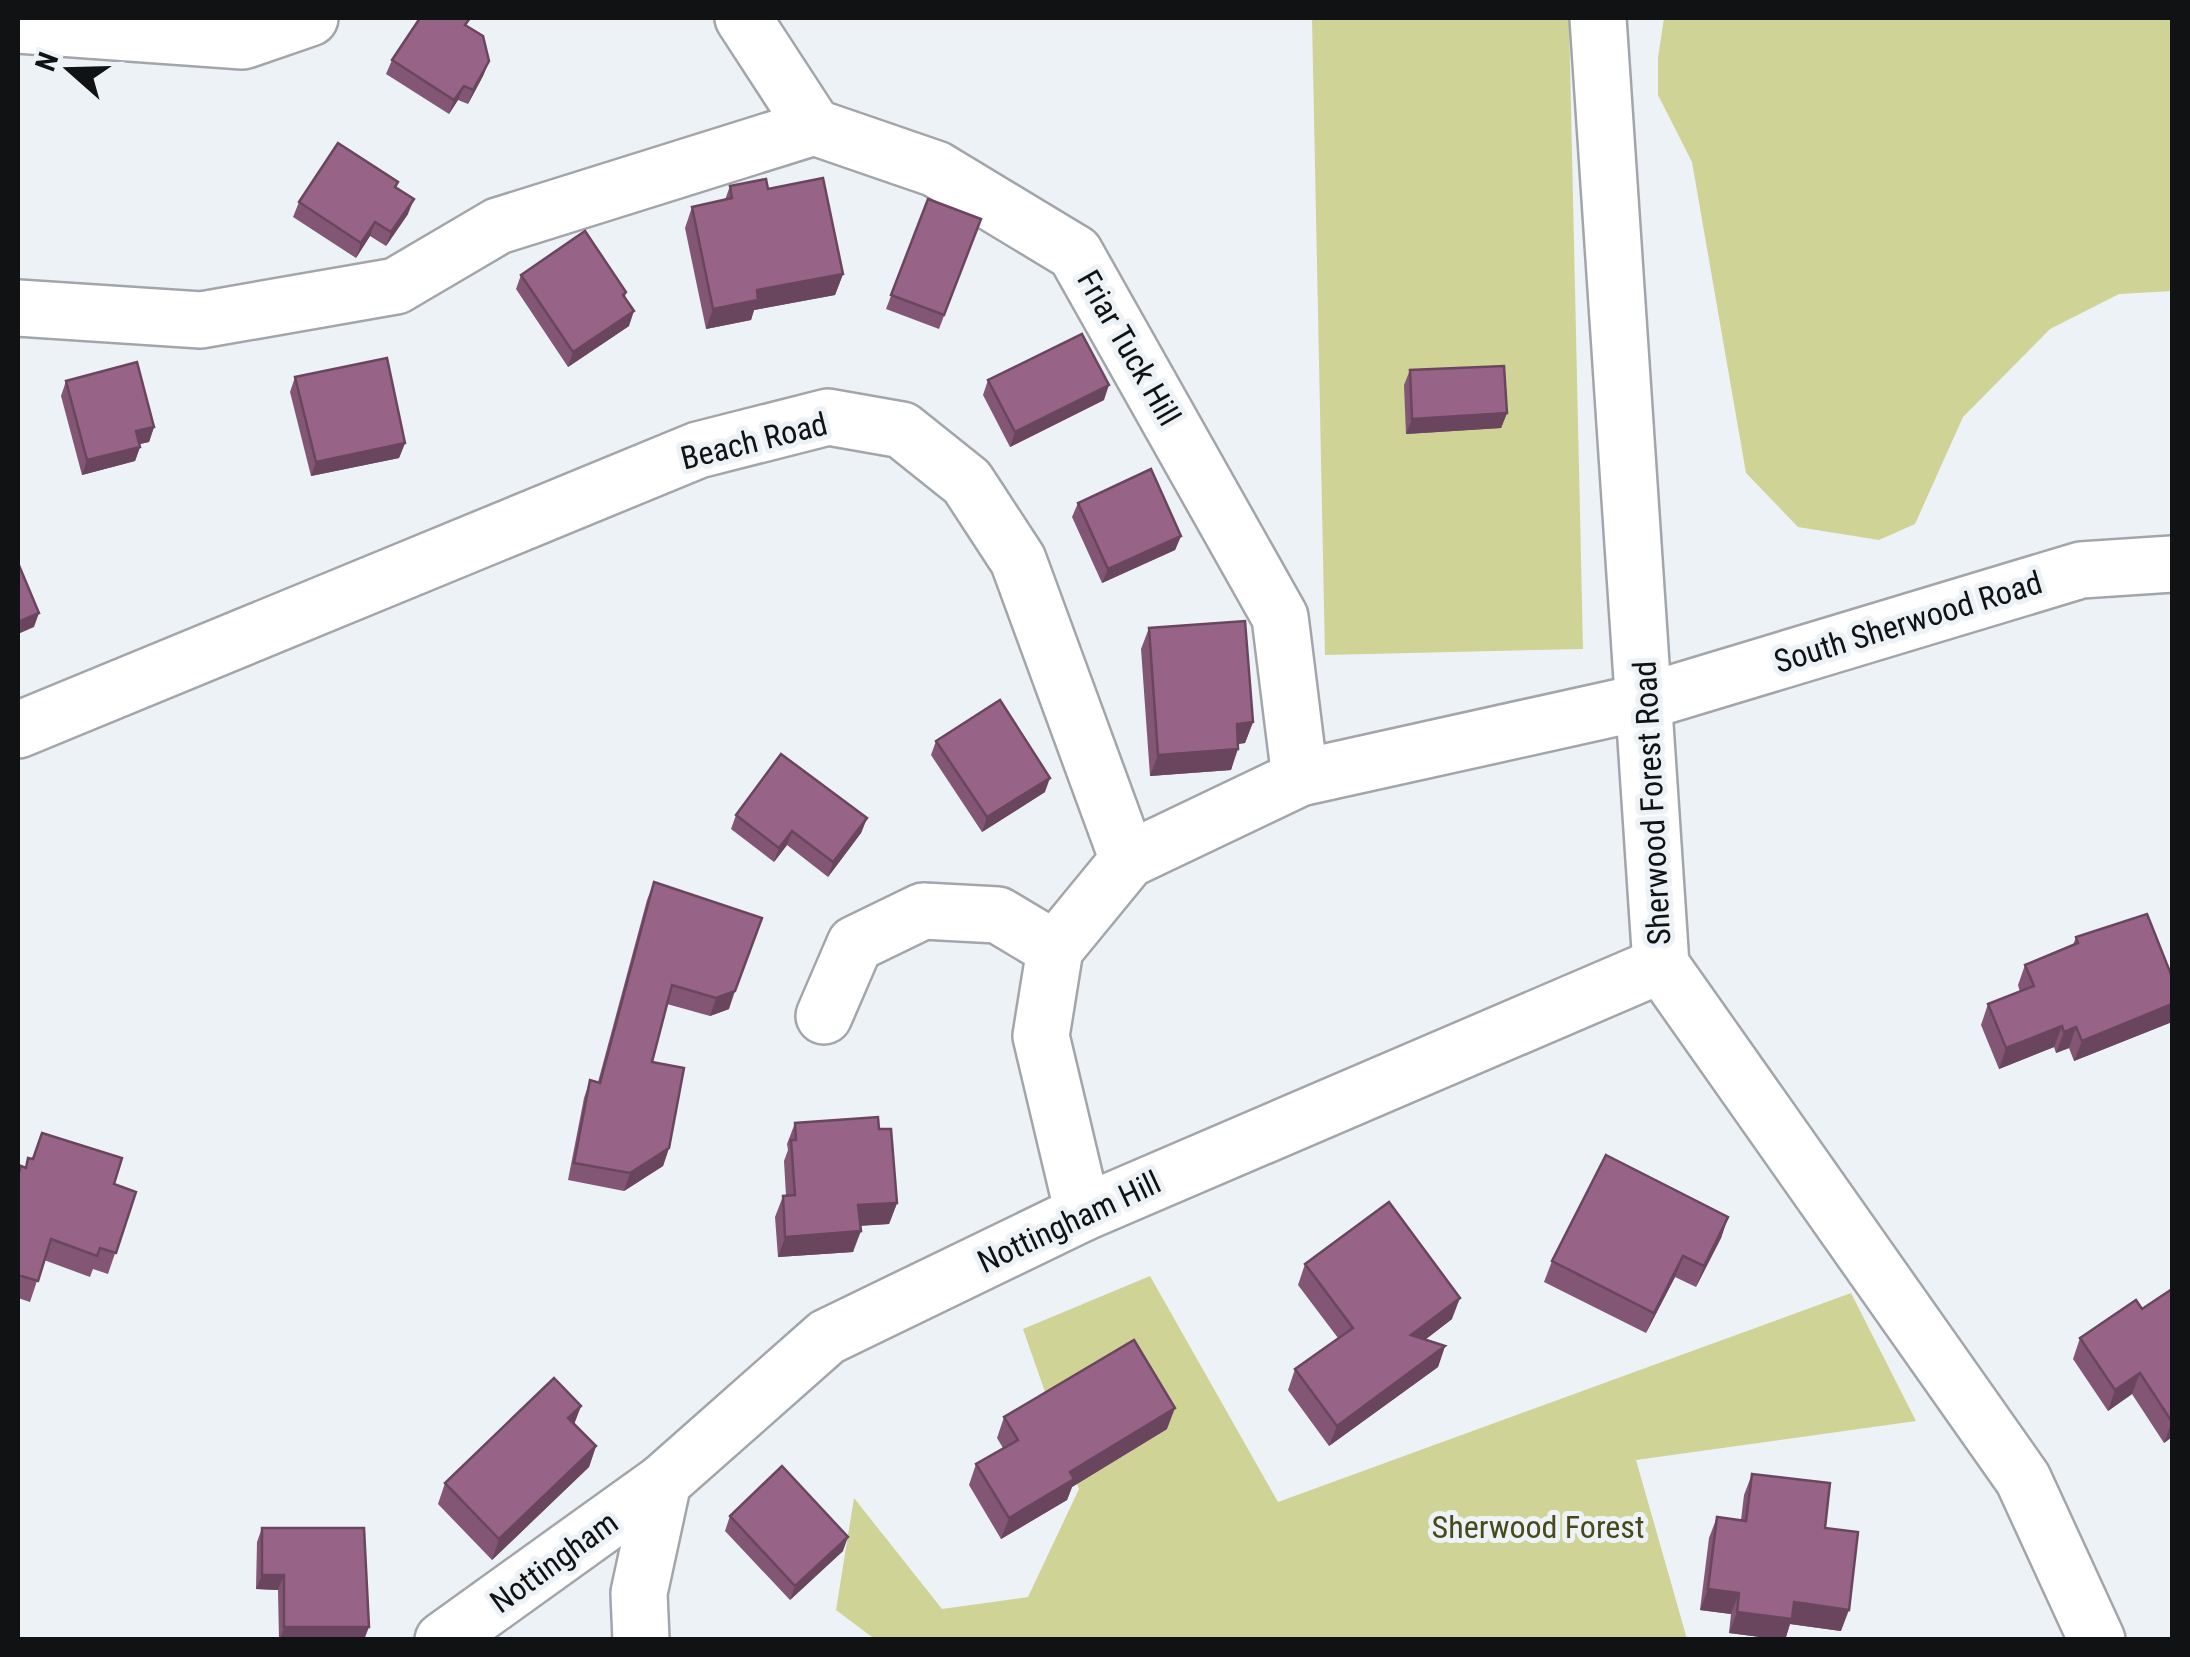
<svg xmlns="http://www.w3.org/2000/svg" width="2190" height="1657" font-family="'Roboto Condensed',sans-serif">
	<rect width="100%" height="100%" fill="#edf2f6"/>
	<g fill="#cfd396">
		<path d="M1312,18H1569L1583,649L1325,655Z"/>
		<path d="M1664,18H2172V291L2119,294L2050,329L1963,417L1915,524L1879,540L1798,527L1746,473L1692,162L1658,95V58Z"/>
		<path d="M1150,1276L1278,1502L1851,1293L1916,1421L1636,1460L1687,1639L876,1640L836,1610L854,1498L942,1609L1028,1597L1079,1489L1023,1329Z"/>
	</g>
	<g fill="none" stroke-linecap="round" stroke-linejoin="round">
		<g stroke="#a2a6aa" stroke-width="60">
			<g id="minor">
				<path d="M743,18L814,127L936,169L1075,253L1280,617L1300,778"/>
				<path d="M1598,18L1661,965L2023,1479L2097,1640"/>
				<path d="M18,25L243,41L310,18"/>
				<path d="M18,308L201,320L396,286L498,226L814,127"/>
				<path d="M18,730L698,450L828,417L902,430L967,482L1018,560L1128,860"/>
				<path d="M824,1016L855,944L923,911L998,915L1055,949"/>
				<path d="M1083,1213L1041,1036L1055,949L1128,860L1300,778L1647,701L2081,570L2172,564"/>
				<path d="M443,1640L663,1482"/>
				<path d="M641,1640L639,1593L663,1482L827,1337L1083,1213L1661,965"/>
			</g>
		</g>
		<use href="#minor" stroke="#fff" stroke-width="55"/>
	</g>
	<g fill="#825674">
		<path d="M468,27L489,61L483,76L468,104L458,100L449,114L386,74L392,60Z"/>
		<path d="M730,186L768,189L843,274L835,295L754,310L751,320L706,329L685,228L692,207L725,200Z"/>
		<path d="M396,188L408,214L386,246L370,236L356,258L293,217L299,202Z"/>
		<path d="M928,199L981,219L939,329L886,309Z"/>
		<path d="M521,275L626,292L625,297L629,326L568,367L516,289Z"/>
		<path d="M1410,370L1507,413L1501,428L1406,434L1404,385Z"/>
		<path d="M295,377L405,443L399,458L311,476L290,392Z"/>
		<path d="M988,380L1104,400L1010,447L983,395Z"/>
		<path d="M66,381L154,427L149,442L140,444V447L135,461L82,475L61,396Z"/>
		<path d="M1078,503L1181,536L1175,550L1102,583L1072,517Z"/>
		<path d="M1149,628L1253,722L1245,743L1238,744L1231,770L1150,776L1141,649Z"/>
		<path d="M936,741L1045,792L982,832L931,755Z"/>
		<path d="M736,815L867,818L861,833L828,877L787,845L774,862L731,829Z"/>
		<path d="M654,882L729,1009L710,1016L667,1004L652,1062L669,1148L663,1166L624,1191L568,1180L584,1098L590,1080L598,1082L647,900Z"/>
		<path d="M2076,937L2172,977V1022L2074,1061L2069,1048L2056,1053L2054,1047L1999,1069L1981,1025L1988,1004L2020,992L2018,985L2025,965L2073,945Z"/>
		<path d="M795,1123L879,1129L897,1203L889,1224L860,1226L853,1252L778,1257L775,1217L783,1196H786L784,1161L788,1150L787,1144Z"/>
		<path d="M18,1174L114,1184L136,1192L108,1274L93,1269L90,1277L44,1260L30,1302L18,1298Z"/>
		<path d="M1728,1217L1721,1238L1696,1287L1675,1277L1646,1333L1544,1282L1552,1261Z"/>
		<path d="M1305,1264L1452,1319L1426,1339L1445,1346L1438,1367L1329,1446L1288,1390L1295,1369L1338,1338L1298,1285Z"/>
		<path d="M2172,1289V1437L2164,1443L2132,1394L2108,1411L2073,1359L2080,1338L2142,1309Z"/>
		<path d="M581,1406L574,1424L596,1446L589,1467L492,1560L438,1504L445,1483Z"/>
		<path d="M1004,1417L1167,1429L1072,1487L1067,1500L1001,1539L969,1485L976,1464L1003,1448L997,1438Z"/>
		<path d="M1752,1474L1825,1528L1841,1631L1790,1624L1785,1640L1729,1633L1731,1614L1700,1610L1709,1538L1717,1517L1741,1520L1744,1495Z"/>
		<path d="M730,1516L843,1551L790,1600L725,1531Z"/>
		<path d="M262,1528L364,1640H279L278,1590L256,1589L257,1542Z"/>
	</g>
	<g fill="#6a465e">
		<path d="M489,61L483,76L468,104L473,90Z"/>
		<path d="M464,86L458,100L449,114L454,100Z"/>
		<path d="M414,199L408,214L386,246L391,232Z"/>
		<path d="M375,222L370,236L356,258L361,243Z"/>
		<path d="M843,274L835,295L754,310L751,320L706,329L713,309L757,290Z"/>
		<path d="M634,311L629,326L568,367L573,352Z"/>
		<path d="M1109,385L1104,400L1010,447L1015,432Z"/>
		<path d="M1507,413L1501,428L1406,434L1412,419Z"/>
		<path d="M154,427L149,442L131,446L136,431Z"/>
		<path d="M405,443L399,458L311,476L316,462Z"/>
		<path d="M140,447L135,461L82,475L87,460Z"/>
		<path d="M1181,536L1175,550L1102,583L1108,569Z"/>
		<path d="M39,613L34,627L18,634V622Z"/>
		<path d="M1253,722L1245,743L1229,745L1237,724Z"/>
		<path d="M1238,749L1231,770L1150,776L1158,755Z"/>
		<path d="M1050,778L1045,792L982,832L987,817Z"/>
		<path d="M867,818L861,833L828,877L833,862Z"/>
		<path d="M792,831L787,845L774,862L779,848Z"/>
		<path d="M735,991L729,1009L710,1016L716,998Z"/>
		<path d="M2172,1004V1022L2074,1061L2082,1041Z"/>
		<path d="M2062,1026L2054,1047L1999,1069L2006,1048Z"/>
		<path d="M2076,1027L2069,1048L2056,1053L2064,1032Z"/>
		<path d="M669,1148L663,1166L624,1191L630,1173Z"/>
		<path d="M897,1203L889,1224L851,1226L858,1205Z"/>
		<path d="M1728,1217L1721,1238L1696,1287L1704,1266Z"/>
		<path d="M861,1231L853,1252L778,1257L785,1237Z"/>
		<path d="M1683,1256L1675,1277L1646,1333L1654,1313Z"/>
		<path d="M1460,1298L1452,1319L1404,1356L1411,1335Z"/>
		<path d="M1445,1346L1438,1367L1329,1446L1337,1426Z"/>
		<path d="M2140,1373L2132,1394L2108,1411L2115,1390Z"/>
		<path d="M581,1406L573,1427L568,1418Z"/>
		<path d="M1175,1408L1167,1429L1072,1487L1067,1500L1001,1539L1009,1518L1070,1472Z"/>
		<path d="M2172,1421V1437L2164,1443Z"/>
		<path d="M596,1446L589,1467L492,1560L499,1539Z"/>
		<path d="M848,1537L843,1551L790,1600L795,1586Z"/>
		<path d="M262,1575H284L278,1590L256,1589Z"/>
		<path d="M1708,1589L1739,1593L1731,1614L1700,1610Z"/>
		<path d="M1794,1602L1849,1610L1841,1631L1790,1624L1785,1640L1729,1633L1737,1612Z"/>
		<path d="M284,1627H369L364,1640H280Z"/>
	</g>
	<g fill="#976487" stroke="#6a465e" stroke-width="2.5">
		<path d="M420,18H470L465,25L483,36L489,61L473,90L464,86L454,100L392,60Z"/>
		<path d="M338,143L398,182L395,187L414,199L391,232L375,222L361,243L299,202Z"/>
		<path d="M823,178L843,274L757,290L758,300L713,309L692,207L732,198L730,186L766,179L768,189Z"/>
		<path d="M928,199L981,219L944,315L891,295Z"/>
		<path d="M585,231L626,292L623,295L634,311L573,352L521,275Z"/>
		<path d="M1082,334L1109,385L1015,432L988,380Z"/>
		<path d="M387,358L405,443L316,462L295,377Z"/>
		<path d="M137,362L154,427L136,431L140,447L87,460L66,381Z"/>
		<path d="M1504,366L1507,413L1412,419L1410,370Z"/>
		<path d="M1151,469L1181,536L1108,569L1078,503Z"/>
		<path d="M18,563L39,613L18,622Z"/>
		<path d="M1245,621L1253,722L1237,724L1238,749L1158,755L1149,628Z"/>
		<path d="M1000,700L1050,778L987,817L936,741Z"/>
		<path d="M781,754L867,818L833,862L792,831L779,848L736,815Z"/>
		<path d="M654,882L762,918L735,991L716,998L672,985L652,1062L684,1068L669,1148L630,1173L574,1163L590,1080L600,1083Z"/>
		<path d="M2147,914L2172,977V1004L2082,1041L2076,1027L2064,1032L2062,1026L2006,1048L1988,1004L2034,986L2025,965L2078,943L2076,937Z"/>
		<path d="M878,1117L879,1129H891L897,1203L858,1205L861,1231L785,1237L783,1196L795,1195L791,1140H796L795,1123Z"/>
		<path d="M42,1133L122,1158L114,1184L136,1192L116,1253L100,1248L97,1256L51,1239L38,1281L18,1275V1175L21,1166L26,1168L28,1158L33,1159Z"/>
		<path d="M1606,1155L1728,1217L1704,1266L1683,1256L1654,1313L1552,1261Z"/>
		<path d="M1389,1202L1460,1298L1411,1335L1445,1346L1337,1426L1295,1369L1353,1328L1305,1264Z"/>
		<path d="M2172,1289V1422L2140,1373L2115,1390L2080,1338L2136,1300L2142,1309Z"/>
		<path d="M1134,1340L1175,1408L1070,1472L1074,1479L1009,1518L976,1464L1018,1440L1004,1417Z"/>
		<path d="M554,1378L581,1406L568,1418L596,1446L499,1539L445,1483Z"/>
		<path d="M782,1466L848,1537L795,1586L730,1516Z"/>
		<path d="M1752,1474L1830,1483L1825,1528L1858,1532L1849,1610L1794,1602L1792,1619L1737,1612L1739,1593L1708,1589L1717,1517L1746,1521Z"/>
		<path d="M262,1528H364L369,1627H284V1575H262Z"/>
	</g>
	<g text-anchor="middle" dominant-baseline="central" stroke-width="10" stroke-linejoin="round" paint-order="stroke">
		<g font-size="32" fill="#111214" stroke="#edf2f6">
			<text transform="translate(1129 348) rotate(60)">Friar Tuck Hill</text>
			<text transform="translate(754 441) rotate(-14)">Beach Road</text>
			<text transform="translate(1908 622) rotate(-17)">South Sherwood Road</text>
			<text transform="translate(1652 803) rotate(-93)">Sherwood Forest Road</text>
			<text transform="translate(1069 1222) rotate(-25)">Nottingham Hill</text>
			<text transform="translate(554 1562) rotate(-36)">Nottingham</text>
		</g>
		<g font-size="32" fill="#47491a" stroke="#edf2f6">
			<text x="1538" y="1527">Sherwood Forest</text>
		</g>
	</g>
	<rect width="2190" height="1657" fill="none" stroke="#111214" stroke-width="40"/>
	<g transform="translate(70 70) rotate(290)" stroke="#edf2f6" stroke-width="8" paint-order="stroke">
	<path d="M0-8L18 38L0 25L-18 38Z" fill="#111214"/>
	<text y="-15" font-size="28" font-weight="bold" text-anchor="middle" fill="#111214">N</text>
	</g>
</svg>
